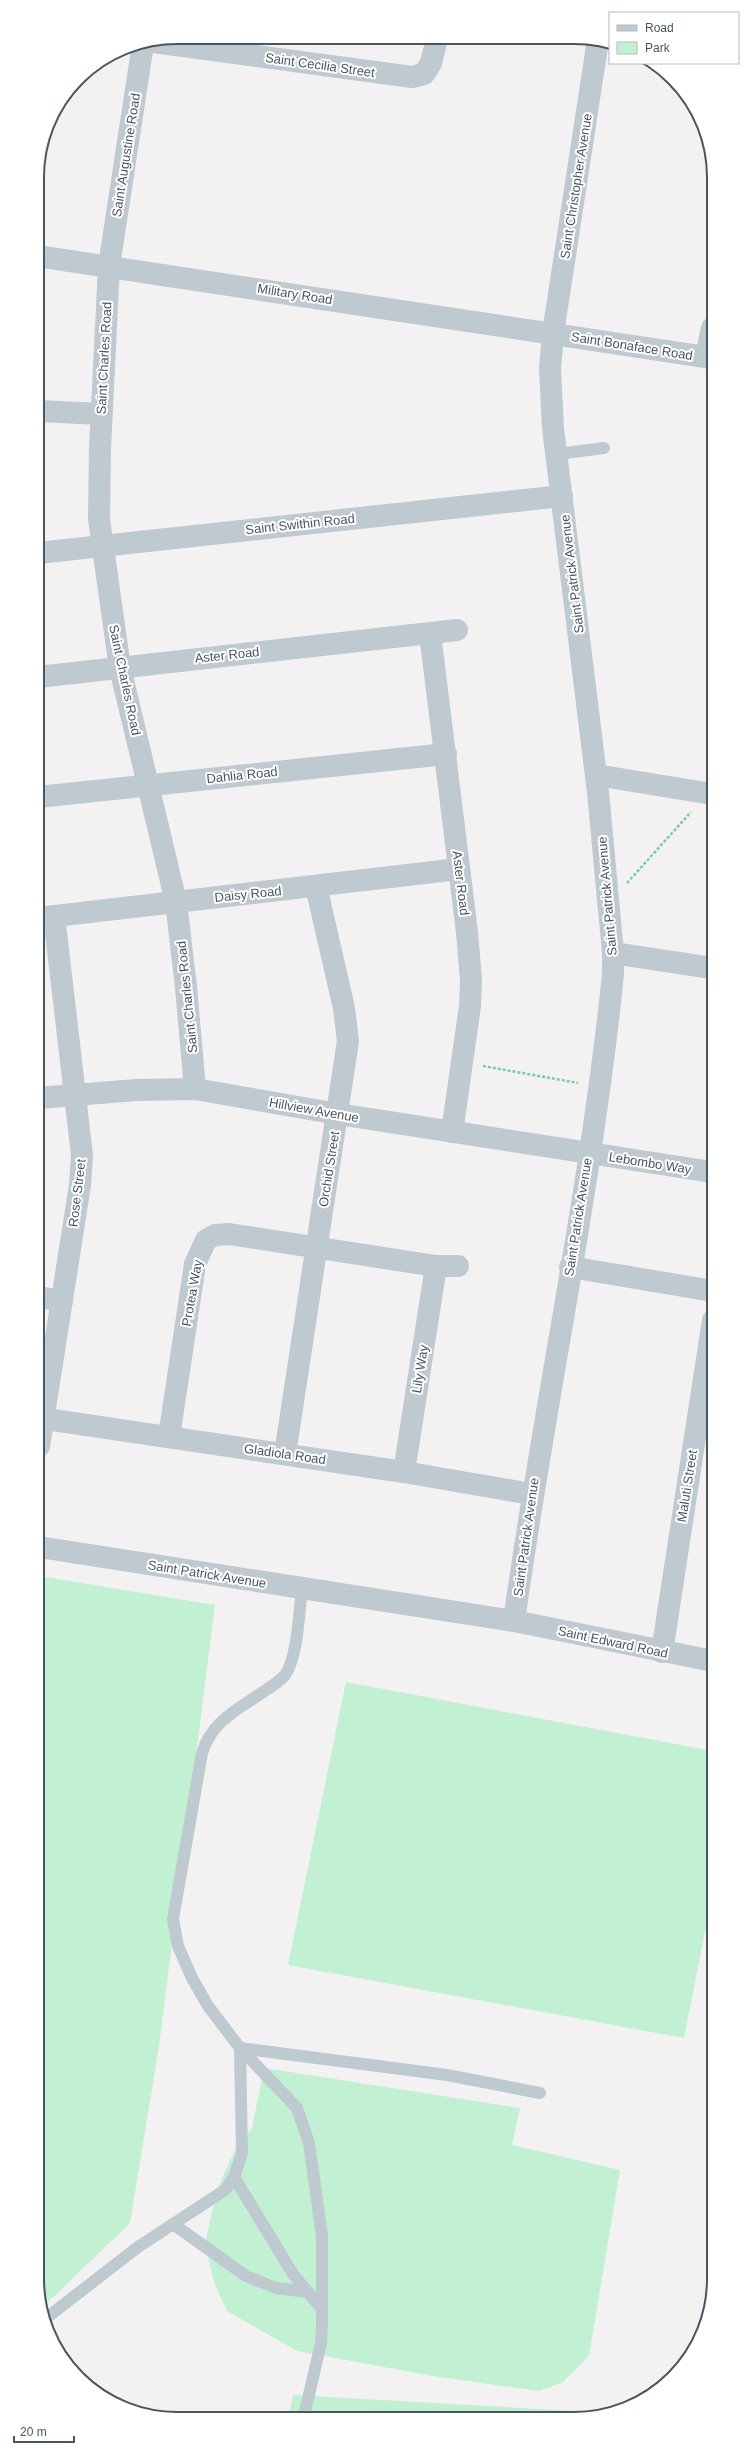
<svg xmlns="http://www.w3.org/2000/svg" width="751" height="2456" font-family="Helvetica,sans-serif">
	<rect width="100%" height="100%" fill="#f3f1f1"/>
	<g fill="#c1f0d2">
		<path d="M39,1576L215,1605L159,2046L130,2223L49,2301L40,2304Z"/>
		<path d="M346,1682L713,1751V1891L684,2038L288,1965Z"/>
		<path d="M264,2068L520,2108L512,2145L620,2170L589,2356L563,2382L539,2391L433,2376L297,2351L227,2311L214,2282L205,2244L217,2189L236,2148L252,2128Z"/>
		<path d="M293,2395L610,2413L601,2416H289Z"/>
	</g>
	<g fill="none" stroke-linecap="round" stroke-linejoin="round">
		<g stroke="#78cea1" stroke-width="2.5" stroke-dasharray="3 2" stroke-linecap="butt">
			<path d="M627,883L691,812"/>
			<path d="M483,1066L578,1083"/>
		</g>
		<g stroke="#bfc9d0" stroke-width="12">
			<path d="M557,454L604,448"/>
			<path d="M240,2048L297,2108L309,2143L322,2236V2324L321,2343L304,2416"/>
			<path d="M240,2048L447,2075L540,2093"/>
			<path d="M234,2177L293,2274L320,2307"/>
			<path d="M173,2224L246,2276L276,2288L308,2292"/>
			<path d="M45,2319L138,2247L225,2190L234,2177L242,2153L240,2048L208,2006L192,1978L178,1946L173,1919L202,1753C212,1721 237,1710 263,1692C271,1687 279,1682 285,1675C298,1657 299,1611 302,1588"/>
		</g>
		<g stroke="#bfc9d0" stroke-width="22">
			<path d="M153,42L412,77L424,74L431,63L437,39"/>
			<path d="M143,44L109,266L100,448L99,519L120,668L176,902L186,987L195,1089"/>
			<path d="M37,256L712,358"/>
			<path d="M706,357L712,328"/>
			<path d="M38,411L101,414"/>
			<path d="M38,553L562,496"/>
			<path d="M430,634L467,932L471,980L470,1006L452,1132"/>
			<path d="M38,677L457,630"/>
			<path d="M596,775L712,794"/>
			<path d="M38,797L446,754"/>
			<path d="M38,918L459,869"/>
			<path d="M613,953L712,968"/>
			<path d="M38,1098L136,1090L195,1089L338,1114L712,1172"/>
			<path d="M570,1267L713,1291"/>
			<path d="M39,1297L62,1301"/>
			<path d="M39,1418L404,1472L531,1494"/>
			<path d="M169,1437L195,1264L206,1240L215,1235L229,1234L436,1266H458"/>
			<path d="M39,1446L80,1185L82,1155L54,916"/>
			<path d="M285,1454L348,1041L344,1008L316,886"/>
			<path d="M404,1472L436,1266"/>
			<path d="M39,1547L514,1621L713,1661"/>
			<path d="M514,1621C544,1405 591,1191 613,974V953L598,792L553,428L550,369L553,333L598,40"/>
			<path d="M662,1652L713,1320"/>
		</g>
	</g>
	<g text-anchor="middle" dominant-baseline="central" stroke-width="4" stroke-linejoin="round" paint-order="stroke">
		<g font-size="13" fill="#49555f" stroke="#fff">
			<text transform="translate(320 65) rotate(8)">Saint Cecilia Street</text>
			<text transform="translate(126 155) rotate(-81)">Saint Augustine Road</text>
			<text transform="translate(576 186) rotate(-81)">Saint Christopher Avenue</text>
			<text transform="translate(295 294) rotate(9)">Military Road</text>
			<text transform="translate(632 346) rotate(9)">Saint Bonaface Road</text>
			<text transform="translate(104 358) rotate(-87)">Saint Charles Road</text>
			<text transform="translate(300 524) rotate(-6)">Saint Swithin Road</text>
			<text transform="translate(572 574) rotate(-97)">Saint Patrick Avenue</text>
			<text transform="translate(227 655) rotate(-6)">Aster Road</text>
			<text transform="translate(125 680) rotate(78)">Saint Charles Road</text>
			<text transform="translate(242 775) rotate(-6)">Dahlia Road</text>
			<text transform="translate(461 883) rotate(83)">Aster Road</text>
			<text transform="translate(248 894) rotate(-6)">Daisy Road</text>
			<text transform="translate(607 896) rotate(-95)">Saint Patrick Avenue</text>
			<text transform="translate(187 997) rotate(-96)">Saint Charles Road</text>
			<text transform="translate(314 1110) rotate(10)">Hillview Avenue</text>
			<text transform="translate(650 1163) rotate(9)">Lebombo Way</text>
			<text transform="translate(329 1169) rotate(-81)">Orchid Street</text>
			<text transform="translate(77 1193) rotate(-83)">Rose Street</text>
			<text transform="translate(578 1217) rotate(-81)">Saint Patrick Avenue</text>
			<text transform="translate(192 1293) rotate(-80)">Protea Way</text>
			<text transform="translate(420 1369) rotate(-81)">Lily Way</text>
			<text transform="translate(285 1454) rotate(8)">Gladiola Road</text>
			<text transform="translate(687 1486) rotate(-81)">Maluti Street</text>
			<text transform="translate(526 1537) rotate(-82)">Saint Patrick Avenue</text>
			<text transform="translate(207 1574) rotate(9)">Saint Patrick Avenue</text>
			<text transform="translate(613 1642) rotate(12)">Saint Edward Road</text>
		</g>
	</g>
	<path d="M0 0H751V2456H0ZM177 44H574A133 133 0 0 1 707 177V2279A133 133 0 0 1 574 2412H177A133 133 0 0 1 44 2279V177A133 133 0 0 1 177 44Z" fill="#fff" fill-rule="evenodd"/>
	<path fill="none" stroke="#49555f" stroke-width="2" d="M177 44H574A133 133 0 0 1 707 177V2279A133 133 0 0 1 574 2412H177A133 133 0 0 1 44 2279V177A133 133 0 0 1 177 44Z"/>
	<rect x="609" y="12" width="130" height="52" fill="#ffffff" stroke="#b6bbbf"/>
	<rect x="617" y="25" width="20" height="6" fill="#bfc9d0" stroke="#b6bbbf"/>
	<text x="645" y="32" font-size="12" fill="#49555f">Road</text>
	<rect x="617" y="42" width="20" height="12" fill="#c1f0d2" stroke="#b6bbbf"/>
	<text x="645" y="52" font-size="12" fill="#49555f">Park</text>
	<path d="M14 2436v6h60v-6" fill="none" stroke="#49555f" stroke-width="2"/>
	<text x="20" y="2436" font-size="12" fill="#49555f" stroke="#ffffff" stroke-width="3" paint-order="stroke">20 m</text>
</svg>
